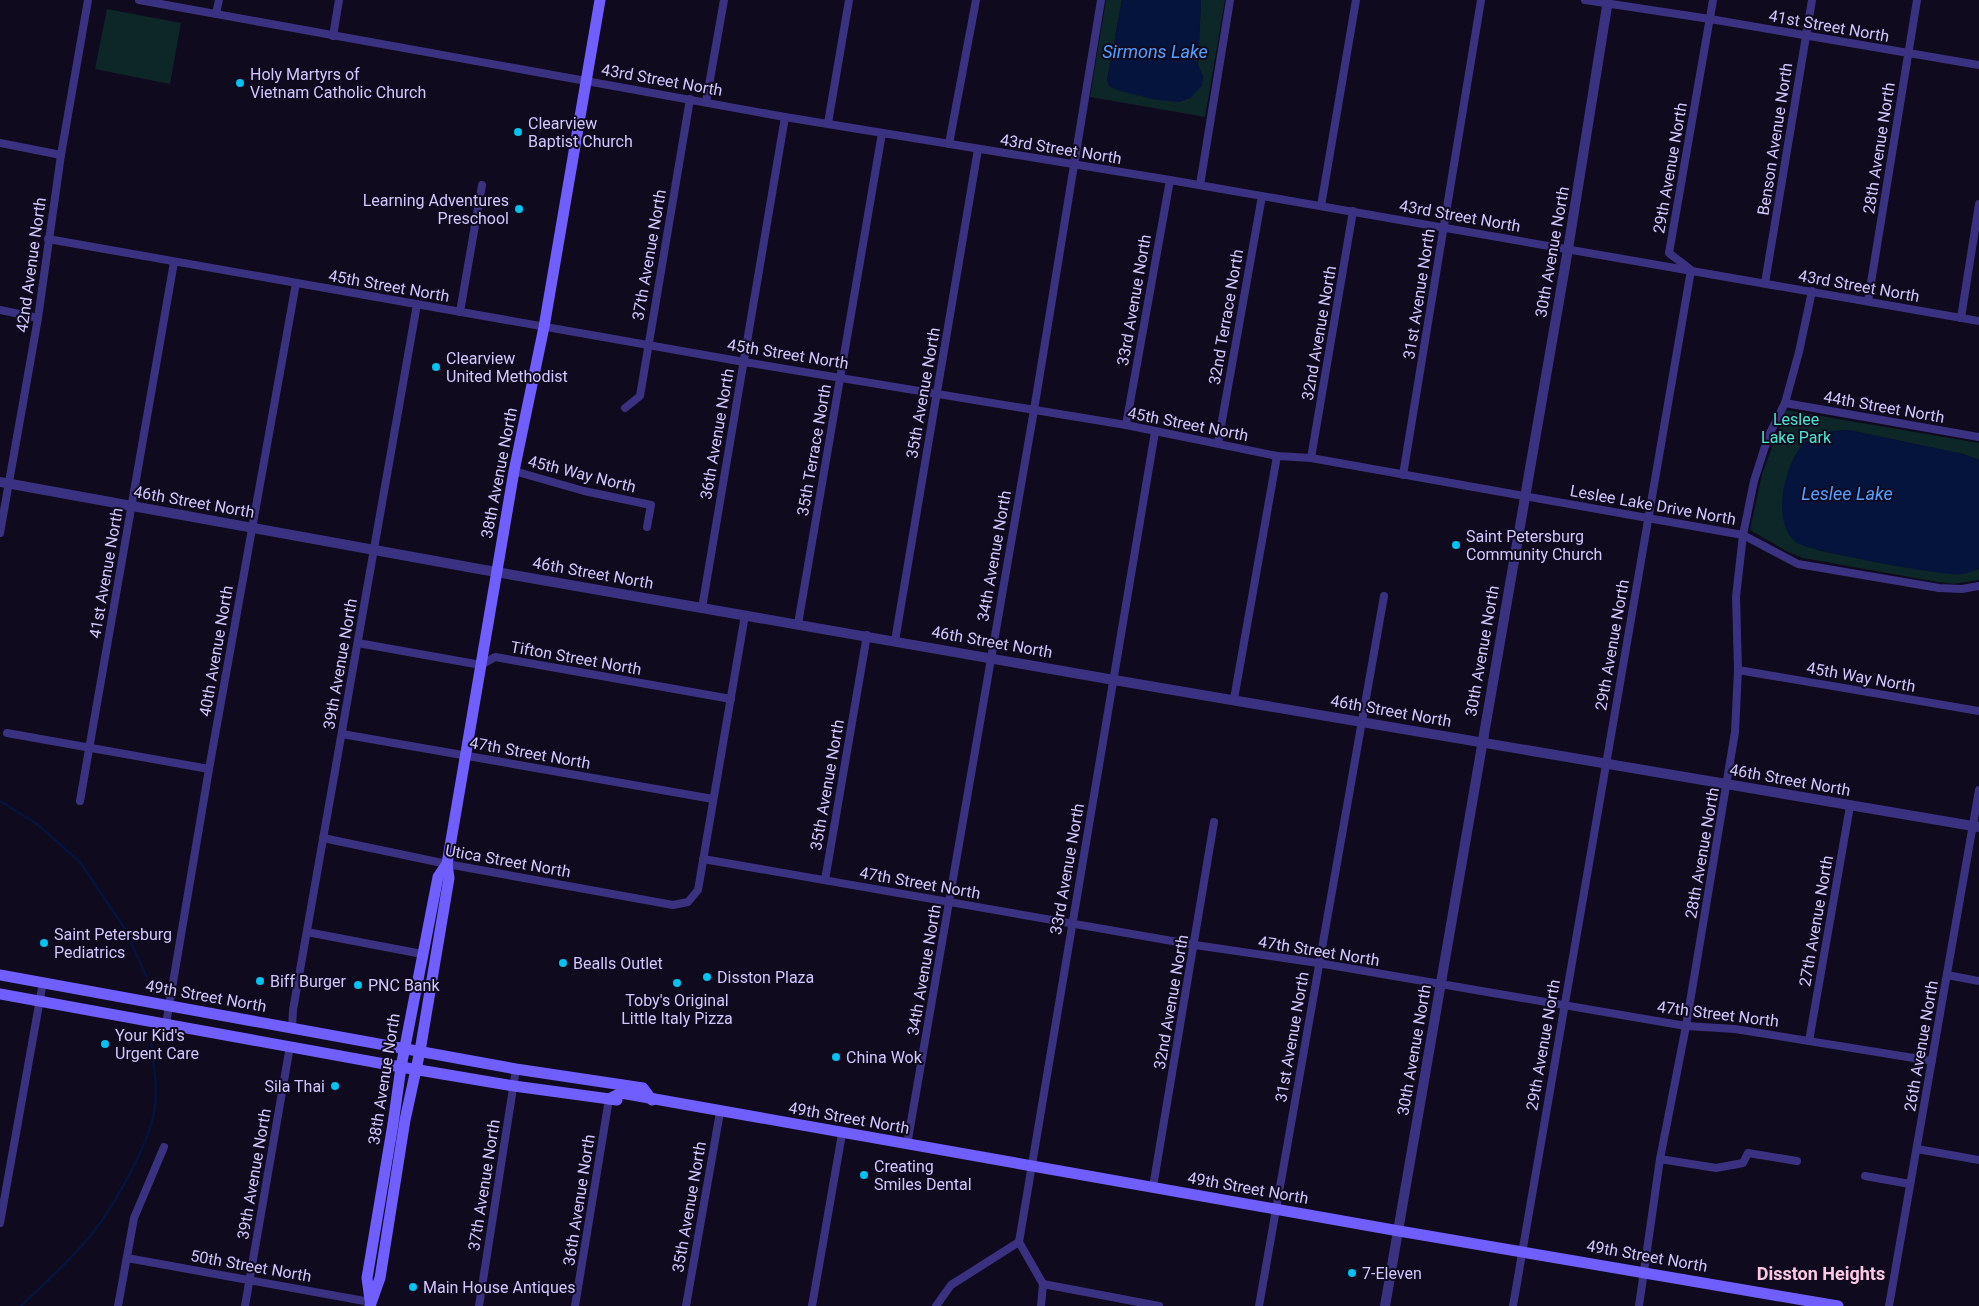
<svg xmlns="http://www.w3.org/2000/svg" width="1979" height="1306" font-family="Roboto,sans-serif">
	<rect width="100%" height="100%" fill="#0f0a1e"/>
	<g fill="#0d2628">
		<path d="M1106,0H1122L1107,81L1190,98L1203,77L1198,65L1201,0H1225L1205,117L1090,97Z"/>
		<path d="M107,9L181,23L170,84L95,69Z"/>
		<path d="M1786,410L1979,443V460L1963,454L1848,430L1828,432L1809,438L1783,517L1789,532L1797,542L1821,551L1937,572L1977,570L1979,568V580L1953,584L1938,582L1803,558L1788,552L1750,530L1762,474Z"/>
	</g>
	<g fill="#05143c">
		<path d="M1122,0H1201L1198,65L1203,77L1202,86L1190,98L1180,102L1157,100L1120,91L1110,87L1107,81Z"/>
		<path d="M1848,430L1963,454L1979,460V568C1974,571 1967,573 1961,574C1945,577 1810,551 1797,543C1769,523 1785,458 1808,439C1818,431 1835,431 1848,430Z"/>
	</g>
	<g fill="none" stroke-linecap="round" stroke-linejoin="round">
		<g stroke="#05143c" stroke-width="2.5">
			<path d="M0,801L37,824L80,862L125,929L146,976"/>
			<path d="M21,1306C43,1285 66,1264 86,1241C110,1214 145,1151 153,1117C159,1093 154,1067 151,1044"/>
		</g>
		<g stroke="#3b3181" stroke-width="8">
			<path d="M139,0L785,117L1170,180L1979,321"/>
			<path d="M1585,0L1710,19L1979,65"/>
			<path d="M216,14L219,0"/>
			<path d="M333,36L339,0"/>
			<path d="M706,102L724,0"/>
			<path d="M828,123L849,0"/>
			<path d="M0,143L61,155"/>
			<path d="M949,144L976,0"/>
			<path d="M1200,185L1230,0"/>
			<path d="M1321,206L1356,0"/>
			<path d="M48,239L744,362L1126,425L1277,456L1311,458L1743,535L1798,564L1939,588L1962,589L1979,586"/>
			<path d="M1765,283L1812,0"/>
			<path d="M1868,301L1917,0"/>
			<path d="M0,310L38,318"/>
			<path d="M460,312L482,185"/>
			<path d="M1961,318L1979,204"/>
			<path d="M1785,403L1979,437"/>
			<path d="M625,408L640,396L690,99"/>
			<path d="M1126,425L1170,180"/>
			<path d="M1218,443L1262,196"/>
			<path d="M1311,458L1353,211"/>
			<path d="M514,471L584,491L651,505L647,527"/>
			<path d="M1403,475L1481,0"/>
			<path d="M0,533L38,318L61,155L88,0"/>
			<path d="M702,608L785,117"/>
			<path d="M798,624L882,133"/>
			<path d="M895,641L978,149"/>
			<path d="M358,643L481,665L495,657L731,699"/>
			<path d="M1738,670L1979,711"/>
			<path d="M1234,699L1277,456"/>
			<path d="M7,733L209,769"/>
			<path d="M342,734L713,799"/>
			<path d="M80,801L174,262"/>
			<path d="M323,838L447,864L673,905L688,902L698,890L745,615"/>
			<path d="M703,859L1195,945L1318,963L1686,1026L1735,1029L1932,1061"/>
			<path d="M825,880L867,635"/>
			<path d="M307,932L422,954"/>
			<path d="M1947,975L1979,981"/>
			<path d="M166,1024L209,769L296,283"/>
			<path d="M292,1028L293,1010L417,304"/>
			<path d="M1809,1041L1850,806"/>
			<path d="M907,1145L1034,410L1101,0"/>
			<path d="M1917,1149L1979,1160"/>
			<path d="M1660,1159L1716,1168L1743,1163L1748,1153L1797,1161"/>
			<path d="M1865,1176L1910,1184"/>
			<path d="M1153,1187L1214,822"/>
			<path d="M0,1223L43,982"/>
			<path d="M127,1258L370,1302"/>
			<path d="M1043,1284L1159,1306"/>
			<path d="M118,1306L134,1218L164,1147"/>
			<path d="M245,1306L290,1046"/>
			<path d="M479,1306L516,1069"/>
			<path d="M575,1306L609,1099"/>
			<path d="M686,1306L720,1112"/>
			<path d="M812,1306L842,1134"/>
			<path d="M936,1306L951,1285L1019,1242"/>
			<path d="M1041,1306L1043,1284L1019,1242L1155,432"/>
			<path d="M1259,1306L1384,596"/>
			<path d="M1513,1306L1691,270L1669,253L1713,0"/>
			<path d="M1639,1306L1660,1159L1686,1026L1735,732L1738,670L1736,597L1743,535L1754,481L1768,437L1785,403L1799,352L1812,291"/>
			<path d="M1889,1306L1979,790"/>
		</g>
		<g stroke="#3b3181" stroke-width="10">
			<path d="M0,482L479,569L1114,680L1979,827"/>
			<path d="M1385,1306L1568,249L1608,0"/>
		</g>
		<g stroke="#705eff" stroke-width="11">
			<path d="M0,975L516,1069L643,1088L652,1100"/>
			<path d="M0,994L401,1067L514,1086L617,1100"/>
			<path d="M609,1099L621,1093L1399,1231L1838,1306"/>
			<path d="M370,1300L367,1278L393,1124L401,1067L438,877L447,864"/>
			<path d="M370,1306L380,1278L405,1120L420,1051L449,878L447,864L514,471L544,327L600,0"/>
		</g>
	</g>
	<g fill="#00c3f2" stroke="#0f0a1e" stroke-width="2">
		<circle cx="240" cy="83" r="5"/>
		<circle cx="518" cy="132" r="5"/>
		<circle cx="519" cy="209" r="5"/>
		<circle cx="436" cy="367" r="5"/>
		<circle cx="1456" cy="545" r="5"/>
		<circle cx="44" cy="943" r="5"/>
		<circle cx="563" cy="963" r="5"/>
		<circle cx="707" cy="977" r="5"/>
		<circle cx="260" cy="981" r="5"/>
		<circle cx="677" cy="983" r="5"/>
		<circle cx="358" cy="985" r="5"/>
		<circle cx="105" cy="1044" r="5"/>
		<circle cx="836" cy="1057" r="5"/>
		<circle cx="335" cy="1086" r="5"/>
		<circle cx="864" cy="1175" r="5"/>
		<circle cx="1352" cy="1273" r="5"/>
		<circle cx="413" cy="1287" r="5"/>
	</g>
	<g text-anchor="middle" dominant-baseline="central" stroke-width="4" stroke-linejoin="round" paint-order="stroke">
		<g font-size="16" fill="#d2c7ff" stroke="#0f0a1e">
			<text transform="translate(1829 26) rotate(10)">41st Street North</text>
			<text transform="translate(662 80) rotate(10)">43rd Street North</text>
			<text transform="translate(1775 139) rotate(-81)">Benson Avenue North</text>
			<text transform="translate(1879 148) rotate(-81)">28th Avenue North</text>
			<text transform="translate(1061 149) rotate(9)">43rd Street North</text>
			<text transform="translate(1670 168) rotate(-80)">29th Avenue North</text>
			<text transform="translate(1460 216) rotate(10)">43rd Street North</text>
			<text transform="translate(1552 252) rotate(-80)">30th Avenue North</text>
			<text transform="translate(649 255) rotate(-80)">37th Avenue North</text>
			<text transform="translate(31 265) rotate(-82)">42nd Avenue North</text>
			<text transform="translate(389 286) rotate(10)">45th Street North</text>
			<text transform="translate(1859 286) rotate(10)">43rd Street North</text>
			<text transform="translate(1419 294) rotate(-81)">31st Avenue North</text>
			<text transform="translate(1134 300) rotate(-80)">33rd Avenue North</text>
			<text transform="translate(1226 317) rotate(-80)">32nd Terrace North</text>
			<text transform="translate(1319 333) rotate(-80)">32nd Avenue North</text>
			<text transform="translate(788 354) rotate(9)">45th Street North</text>
			<text transform="translate(923 393) rotate(-80)">35th Avenue North</text>
			<text transform="translate(1884 407) rotate(10)">44th Street North</text>
			<text transform="translate(1188 424) rotate(11)">45th Street North</text>
			<text transform="translate(717 434) rotate(-80)">36th Avenue North</text>
			<text transform="translate(814 450) rotate(-80)">35th Terrace North</text>
			<text transform="translate(499 473) rotate(-79)">38th Avenue North</text>
			<text transform="translate(582 474) rotate(14)">45th Way North</text>
			<text transform="translate(194 502) rotate(10)">46th Street North</text>
			<text transform="translate(1653 505) rotate(10)">Leslee Lake Drive North</text>
			<text transform="translate(994 556) rotate(-80)">34th Avenue North</text>
			<text transform="translate(106 573) rotate(-80)">41st Avenue North</text>
			<text transform="translate(593 573) rotate(10)">46th Street North</text>
			<text transform="translate(992 642) rotate(10)">46th Street North</text>
			<text transform="translate(1612 645) rotate(-80)">29th Avenue North</text>
			<text transform="translate(216 651) rotate(-80)">40th Avenue North</text>
			<text transform="translate(1482 651) rotate(-80)">30th Avenue North</text>
			<text transform="translate(576 658) rotate(10)">Tifton Street North</text>
			<text transform="translate(340 664) rotate(-80)">39th Avenue North</text>
			<text transform="translate(1861 677) rotate(10)">45th Way North</text>
			<text transform="translate(1391 711) rotate(10)">46th Street North</text>
			<text transform="translate(530 753) rotate(10)">47th Street North</text>
			<text transform="translate(1790 780) rotate(10)">46th Street North</text>
			<text transform="translate(827 785) rotate(-80)">35th Avenue North</text>
			<text transform="translate(1702 853) rotate(-80)">28th Avenue North</text>
			<text transform="translate(508 861) rotate(10)">Utica Street North</text>
			<text transform="translate(1067 869) rotate(-80)">33rd Avenue North</text>
			<text transform="translate(920 883) rotate(10)">47th Street North</text>
			<text transform="translate(1816 921) rotate(-80)">27th Avenue North</text>
			<text transform="translate(1319 951) rotate(9)">47th Street North</text>
			<text transform="translate(924 970) rotate(-80)">34th Avenue North</text>
			<text transform="translate(206 996) rotate(10)">49th Street North</text>
			<text transform="translate(1171 1002) rotate(-80)">32nd Avenue North</text>
			<text transform="translate(1718 1014) rotate(7)">47th Street North</text>
			<text transform="translate(1292 1037) rotate(-80)">31st Avenue North</text>
			<text transform="translate(1543 1045) rotate(-80)">29th Avenue North</text>
			<text transform="translate(1921 1046) rotate(-80)">26th Avenue North</text>
			<text transform="translate(1414 1050) rotate(-80)">30th Avenue North</text>
			<text transform="translate(384 1079) rotate(-81)">38th Avenue North</text>
			<text transform="translate(849 1118) rotate(10)">49th Street North</text>
			<text transform="translate(254 1174) rotate(-80)">39th Avenue North</text>
			<text transform="translate(484 1185) rotate(-81)">37th Avenue North</text>
			<text transform="translate(1248 1188) rotate(10)">49th Street North</text>
			<text transform="translate(579 1200) rotate(-81)">36th Avenue North</text>
			<text transform="translate(689 1207) rotate(-80)">35th Avenue North</text>
			<text transform="translate(1647 1256) rotate(10)">49th Street North</text>
			<text transform="translate(251 1266) rotate(10)">50th Street North</text>
		</g>
		<g font-size="16" fill="#d2c7ff" stroke="#0f0a1e" text-anchor="start">
			<text x="250" y="74">Holy Martyrs of<tspan x="250" dy="18">Vietnam Catholic Church</tspan></text>
			<text x="528" y="123">Clearview<tspan x="528" dy="18">Baptist Church</tspan></text>
			<text x="509" y="200" text-anchor="end">Learning Adventures<tspan x="509" dy="18">Preschool</tspan></text>
			<text x="446" y="358">Clearview<tspan x="446" dy="18">United Methodist</tspan></text>
			<text x="1466" y="536">Saint Petersburg<tspan x="1466" dy="18">Community Church</tspan></text>
			<text x="54" y="934">Saint Petersburg<tspan x="54" dy="18">Pediatrics</tspan></text>
			<text x="573" y="963">Bealls Outlet</text>
			<text x="717" y="977">Disston Plaza</text>
			<text x="270" y="981">Biff Burger</text>
			<text x="368" y="985">PNC Bank</text>
			<text x="677" y="1000" text-anchor="middle">Toby's Original<tspan x="677" dy="18">Little Italy Pizza</tspan></text>
			<text x="115" y="1035">Your Kid's<tspan x="115" dy="18">Urgent Care</tspan></text>
			<text x="846" y="1057">China Wok</text>
			<text x="325" y="1086" text-anchor="end">Sila Thai</text>
			<text x="874" y="1166">Creating<tspan x="874" dy="18">Smiles Dental</tspan></text>
			<text x="1362" y="1273">7-Eleven</text>
			<text x="423" y="1287">Main House Antiques</text>
		</g>
		<g font-size="16" fill="#4ae8cf" stroke="#0f0a1e">
			<text x="1796" y="419">Leslee<tspan x="1796" dy="18">Lake Park</tspan></text>
		</g>
		<g font-size="18" font-style="italic" fill="#55a0ff" stroke="#0f0a1e">
			<text x="1155" y="51">Sirmons Lake</text>
			<text x="1847" y="493">Leslee Lake</text>
		</g>
		<g font-size="18" font-weight="bold" fill="#ffc9e6" stroke="#0f0a1e">
			<text x="1821" y="1273">Disston Heights</text>
		</g>
	</g>
</svg>
